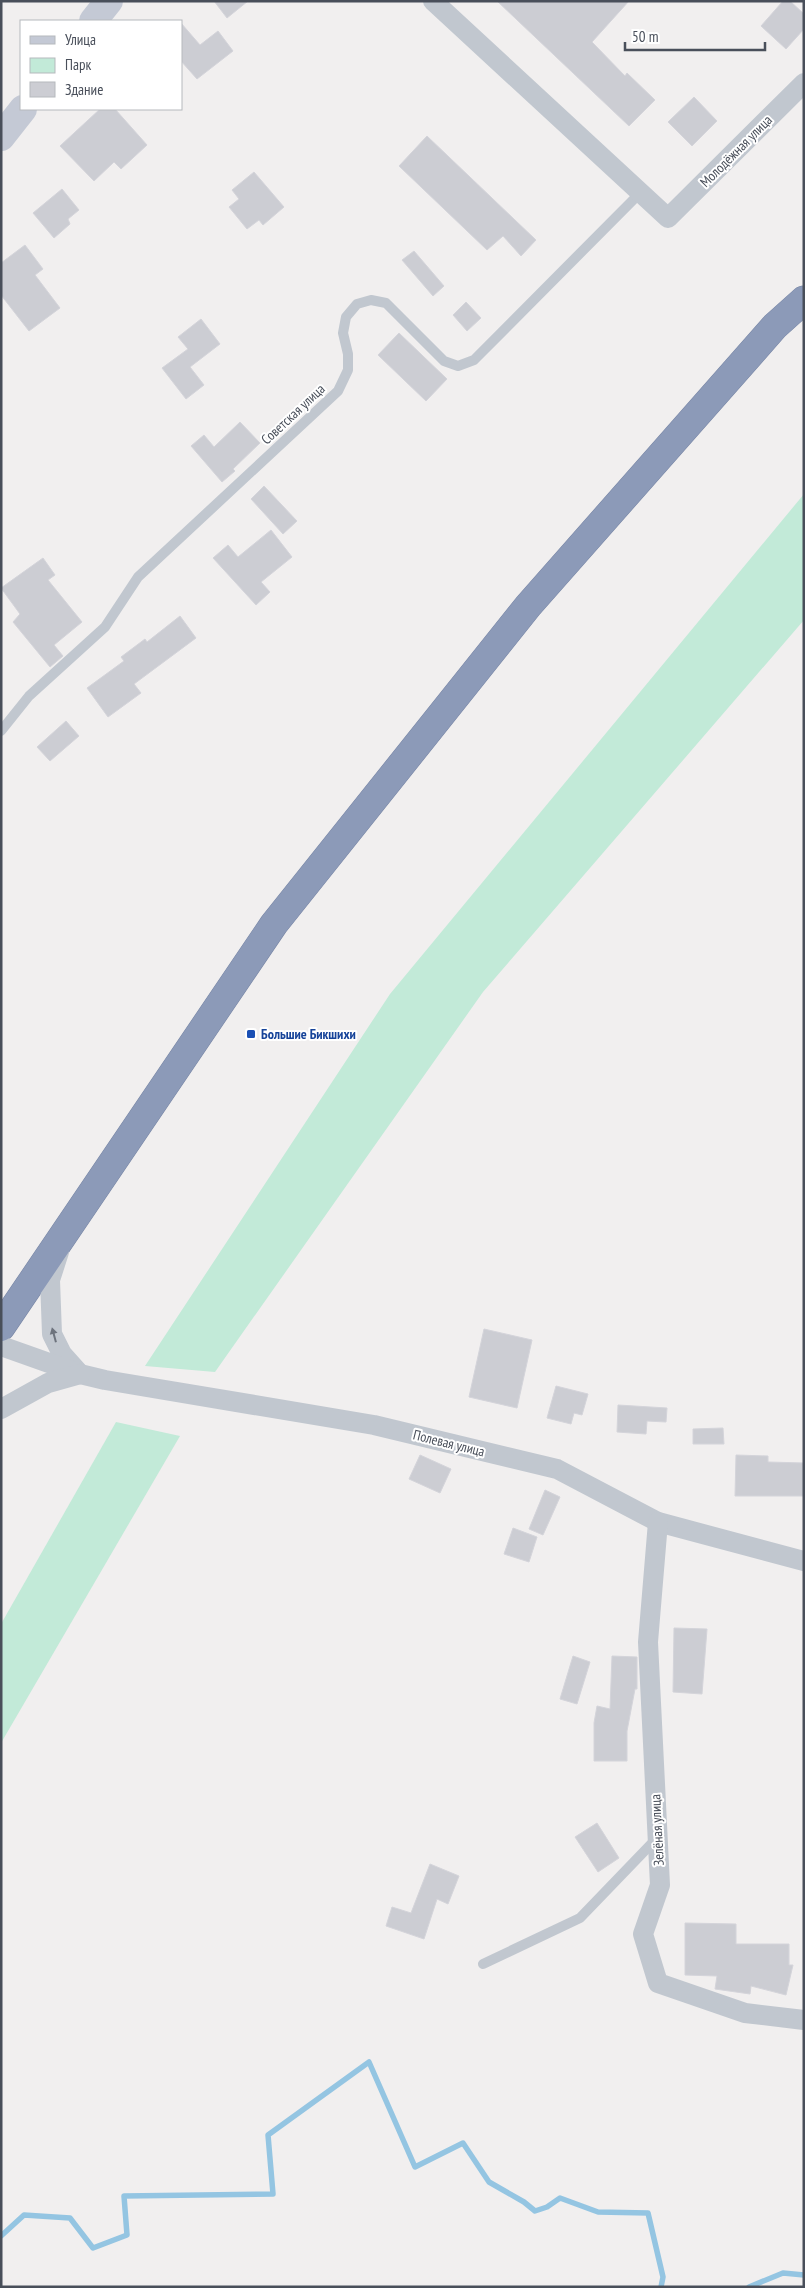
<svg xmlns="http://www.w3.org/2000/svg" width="805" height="2288" font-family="'PT Sans Narrow',sans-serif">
	<rect width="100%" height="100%" fill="#f1efef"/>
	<g fill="#c2ead8">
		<path d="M804,494V620L483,992L215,1372L145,1366L390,994Z"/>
		<path d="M116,1422L180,1436L1,1743V1624Z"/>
	</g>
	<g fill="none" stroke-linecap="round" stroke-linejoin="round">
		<g stroke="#94c5e2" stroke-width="5.5">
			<path d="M1,2236L24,2215L70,2218L93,2248L127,2235L124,2196L273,2194L268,2135L369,2062L415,2167L463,2143L489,2182L524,2202L535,2211L547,2207L560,2198L598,2212L648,2213L663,2277L661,2287"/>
			<path d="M749,2287L783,2273L804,2275"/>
		</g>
	</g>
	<g fill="#cccdd3" stroke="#d4d4da">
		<path d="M214,1H248L227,18Z"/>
		<path d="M497,1H629L592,42L625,76L627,73L655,100L629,126Z"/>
		<path d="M783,1H790L804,14V29L786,49L761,26Z"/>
		<path d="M181,23L200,45L218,31L233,51L197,79L181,61Z"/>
		<path d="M694,97L717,121L692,146L668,122Z"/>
		<path d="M100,109H115L147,145L121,169L114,162L94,181L60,146Z"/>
		<path d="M427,136L536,240L521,256L503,236L487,250L399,166Z"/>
		<path d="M254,172L284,207L263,225L259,220L247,229L229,207L239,199L232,190Z"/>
		<path d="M62,189L79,210L68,219L70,224L54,238L33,213Z"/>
		<path d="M25,245L43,269L35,275L60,308L29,331L1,295V263Z"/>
		<path d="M414,251L444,286L433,296L402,260Z"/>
		<path d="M466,302L481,318L467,331L453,315Z"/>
		<path d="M201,319L220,344L190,367L204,385L186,399L162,368L188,349L178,337Z"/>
		<path d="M399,333L447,379L426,401L378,355Z"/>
		<path d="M240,422L260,443L233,469L235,471L222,482L191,446L204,435L214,447Z"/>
		<path d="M264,486L297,521L283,534L251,499Z"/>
		<path d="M271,530L292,557L261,582L270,592L256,605L213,558L228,545L238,557Z"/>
		<path d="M43,558L55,575L48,580L82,622L54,645L63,656L50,667L13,622L20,614L1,588Z"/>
		<path d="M180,616L196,638L134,684L141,693L108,717L87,688L124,661L121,657L145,639L147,642Z"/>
		<path d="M66,721L79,736L50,761L37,747Z"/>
		<path d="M484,1329L532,1340L517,1408L469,1397Z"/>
		<path d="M556,1386L588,1394L582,1415L574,1413L571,1424L547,1418Z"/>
		<path d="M618,1405L667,1408L666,1422L647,1421L646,1434L617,1432Z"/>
		<path d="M723,1428L724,1444H693V1429Z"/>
		<path d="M420,1455L451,1469L440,1493L409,1479Z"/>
		<path d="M736,1455L768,1456V1462L804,1463V1496H735Z"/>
		<path d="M545,1490L560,1497L543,1535L529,1529Z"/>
		<path d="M513,1528L537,1537L529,1562L504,1554Z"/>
		<path d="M674,1628L707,1629L702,1694L673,1692Z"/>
		<path d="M573,1656L590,1662L577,1704L560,1699Z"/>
		<path d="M612,1656L637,1657V1689H635L627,1731V1761H594V1723L597,1706L610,1709Z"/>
		<path d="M597,1823L619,1858L598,1872L575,1837Z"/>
		<path d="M430,1864L459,1876L448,1904L437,1899L424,1939L386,1926L392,1907L411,1913Z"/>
		<path d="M685,1923L736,1924V1944H789V1965H793L786,1995L751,1986L750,1994L715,1989L717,1976L685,1975Z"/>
	</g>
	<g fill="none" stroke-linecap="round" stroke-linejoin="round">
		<g stroke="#7785a4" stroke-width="29">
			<path id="highway" d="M1,1327L274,924L528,606L775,326L804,300"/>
		</g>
		<g stroke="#c1c7cf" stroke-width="10">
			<path d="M1,731L29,696L105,627L138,577L338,391L348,370V354L343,333L346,317L357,304L371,300L386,303L444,361L458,366L474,360L640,193"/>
			<path d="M483,1964L580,1918L657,1838"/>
		</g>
		<g stroke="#c1c7cf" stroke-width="20">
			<path d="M433,1L668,218L804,83"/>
			<path d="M59,1252L50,1280L52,1334L62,1354L79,1373"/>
			<path d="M1,1346L80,1374L105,1380L374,1425L557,1469L658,1522L804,1561"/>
			<path d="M1,1409L48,1383L80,1374"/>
			<path d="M658,1522L648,1642L660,1885L643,1934L658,1983L745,2013L804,2020"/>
		</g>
		<g stroke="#c4c9d5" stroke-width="28">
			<path d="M93,21L109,1"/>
			<path d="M1,137L23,109"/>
		</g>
		<use href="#highway" stroke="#8c9ab8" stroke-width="28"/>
	</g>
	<defs><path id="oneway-solid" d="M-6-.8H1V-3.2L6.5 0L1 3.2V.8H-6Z" transform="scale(1.25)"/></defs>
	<use fill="#6d737d" href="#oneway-solid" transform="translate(54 1335) rotate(-105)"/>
	<rect fill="#1a4fb4" stroke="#fff" stroke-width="2" x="246" y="1029" width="10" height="10" rx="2.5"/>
	<g text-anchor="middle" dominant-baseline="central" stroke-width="4" stroke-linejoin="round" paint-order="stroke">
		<g font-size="14" fill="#494f5a" stroke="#fff">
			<text transform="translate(736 151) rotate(-45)">Молодёжная улица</text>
			<text transform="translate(293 414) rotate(-43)">Советская улица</text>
			<text transform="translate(449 1443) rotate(14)">Полевая улица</text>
			<text transform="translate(657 1830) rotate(-93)">Зелёная улица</text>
		</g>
		<g font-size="14" font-weight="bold" fill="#164399" stroke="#fff" text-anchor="start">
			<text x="261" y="1034">Большие Бикшихи</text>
		</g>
	</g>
	<rect width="805" height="2288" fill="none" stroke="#494f5a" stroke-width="5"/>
	<rect x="20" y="20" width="162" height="90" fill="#ffffff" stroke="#b6b9bd"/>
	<rect x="30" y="36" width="25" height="8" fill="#c4c9d5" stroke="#b6b9bd"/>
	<text x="65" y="45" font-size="15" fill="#494f5a">Улица</text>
	<rect x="30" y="58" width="25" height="15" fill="#c2ead8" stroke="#b6b9bd"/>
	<text x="65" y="70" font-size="15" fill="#494f5a">Парк</text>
	<rect x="30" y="82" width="25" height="15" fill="#cccdd3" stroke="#b6b9bd"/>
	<text x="65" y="95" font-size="15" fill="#494f5a">Здание</text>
	<path d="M625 42v8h140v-8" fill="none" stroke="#494f5a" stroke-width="2.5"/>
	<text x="632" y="42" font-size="15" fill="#494f5a" stroke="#ffffff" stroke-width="4" paint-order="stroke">50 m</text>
</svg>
